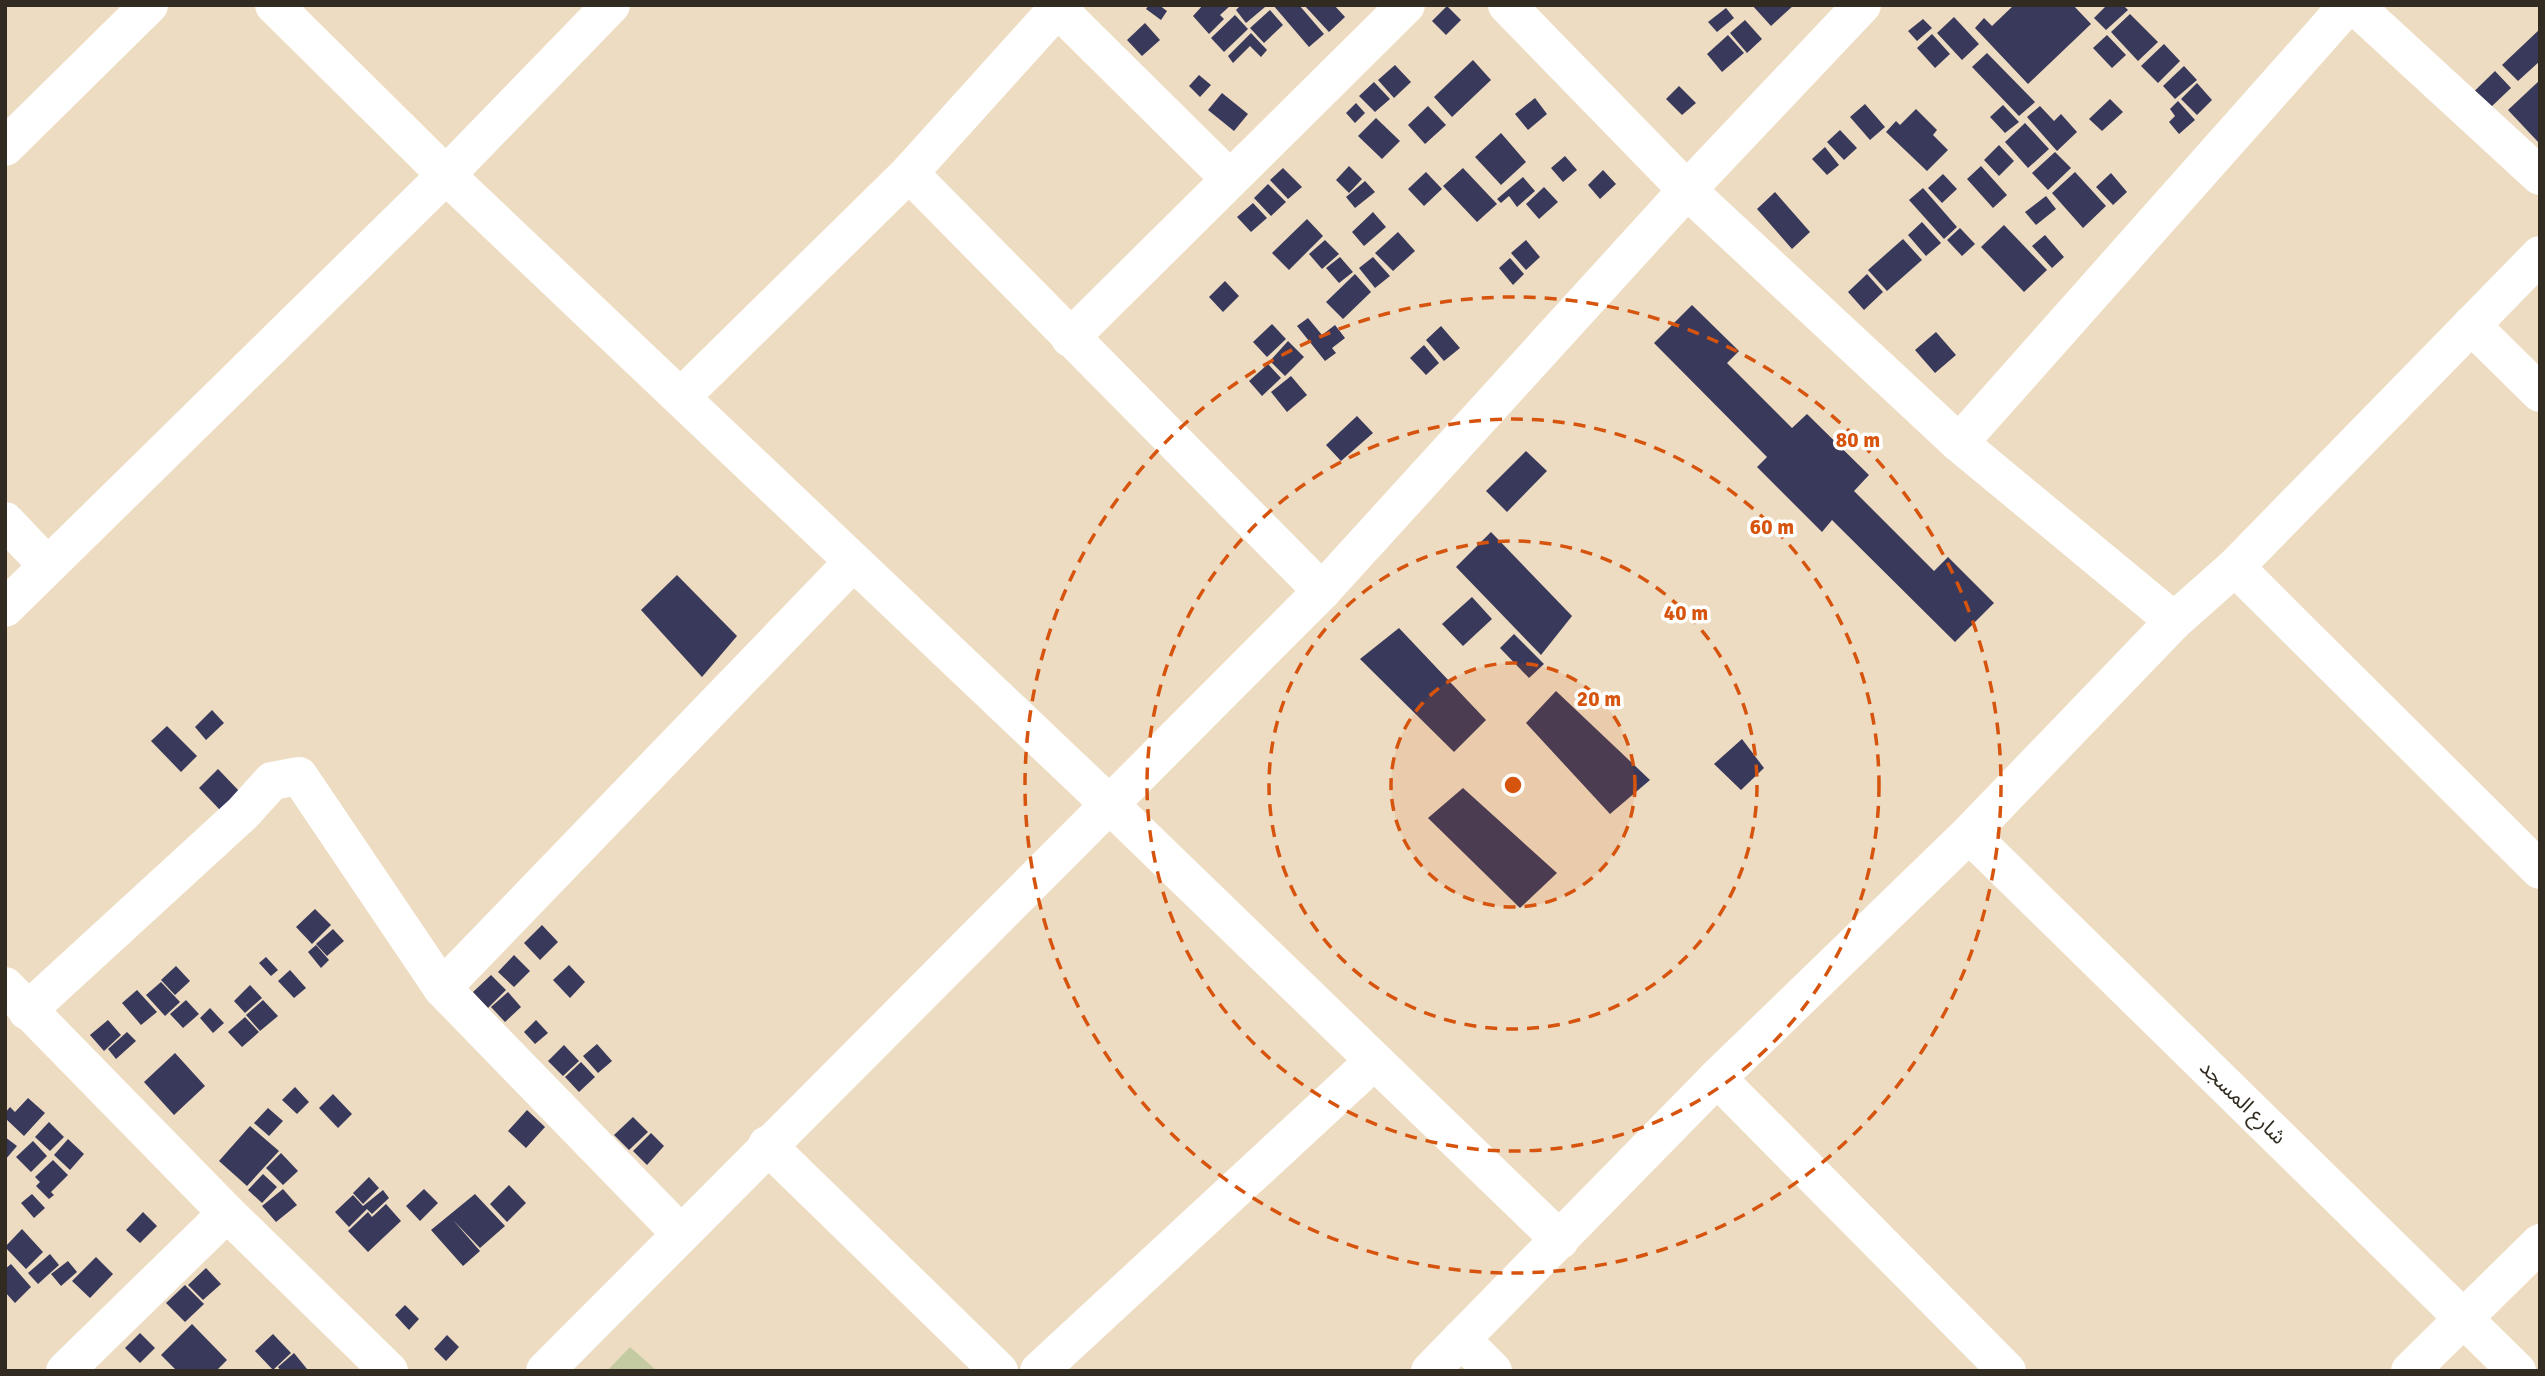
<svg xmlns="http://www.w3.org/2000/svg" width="2545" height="1376" font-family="Signika,'Noto Sans Arabic',sans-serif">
	<rect width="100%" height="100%" fill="#eddcc1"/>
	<path fill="#c4cba2" d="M630,1347L657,1371H607Z"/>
	<g fill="#39395b">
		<path d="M1149,5H1159L1167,11L1161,20L1146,9Z"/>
		<path d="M1203,5H1231L1220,15L1224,19L1209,34L1193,16Z"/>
		<path d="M1241,5H1264L1265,7L1246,23L1236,10Z"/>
		<path d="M1273,5H1299L1324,34L1309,47Z"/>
		<path d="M1304,5H1334L1345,17L1329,32Z"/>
		<path d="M1752,5H1794L1771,26Z"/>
		<path d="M2014,5H2073L2091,24L2028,84L1975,28L1984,18L1992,26Z"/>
		<path d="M2107,5H2123L2128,10L2106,30L2094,18Z"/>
		<path d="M1447,6L1461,20L1446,35L1432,21Z"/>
		<path d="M1726,8L1734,18L1717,32L1708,22Z"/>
		<path d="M1270,10L1283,25L1264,43L1250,28Z"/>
		<path d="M2130,14L2158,42L2138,61L2111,32Z"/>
		<path d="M1235,15L1248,29L1224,52L1211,38Z"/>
		<path d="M1954,17L1979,44L1962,60L1937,33Z"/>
		<path d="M1923,19L1932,28L1917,41L1908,31Z"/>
		<path d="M1745,20L1762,39L1747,53L1730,33Z"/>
		<path d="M1145,23L1160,40L1142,56L1127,40Z"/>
		<path d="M2540,29V61L2518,81L2502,65Z"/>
		<path d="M1251,33L1267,50L1261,57L1250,46L1233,63L1228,56Z"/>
		<path d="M1932,34L1950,54L1935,68L1917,48Z"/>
		<path d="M1728,35L1744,53L1722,72L1707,54Z"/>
		<path d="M2107,35L2126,55L2112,68L2093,48Z"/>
		<path d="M2164,44L2180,61L2158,83L2141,66Z"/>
		<path d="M1987,53L2035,102L2019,116L1972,67Z"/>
		<path d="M1473,60L1491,80L1452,117L1434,97Z"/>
		<path d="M1395,65L1411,82L1394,98L1378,80Z"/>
		<path d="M2184,66L2197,80L2175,99L2163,86Z"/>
		<path d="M2495,71L2511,88L2470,127L2455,110Z"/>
		<path d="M1199,75L1211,85L1200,97L1189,86Z"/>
		<path d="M2540,80V144L2508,110Z"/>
		<path d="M1374,82L1390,99L1375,112L1359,96Z"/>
		<path d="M2197,83L2212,100L2197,115L2181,99Z"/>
		<path d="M1679,86L1696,103L1682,115L1666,99Z"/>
		<path d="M1222,93L1248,114L1234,131L1208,110Z"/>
		<path d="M1535,98L1547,114L1528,130L1515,114Z"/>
		<path d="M2110,99L2123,112L2102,131L2089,119Z"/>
		<path d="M2178,101L2195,120L2179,134L2169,122L2175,116L2170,109Z"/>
		<path d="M1356,103L1365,113L1355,123L1346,113Z"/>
		<path d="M1865,104L1885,127L1870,140L1850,117Z"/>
		<path d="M2003,105L2019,122L2005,133L1990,117Z"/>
		<path d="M1428,106L1446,125L1425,144L1408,125Z"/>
		<path d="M2040,106L2054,121L2061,114L2077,132L2057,151L2027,117Z"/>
		<path d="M1916,109L1937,130L1933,135L1948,150L1927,171L1886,132L1896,121L1900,125Z"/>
		<path d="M1376,118L1400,141L1382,159L1358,136Z"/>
		<path d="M2025,123L2049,149L2028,168L2005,142Z"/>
		<path d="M1840,130L1857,148L1844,160L1827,142Z"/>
		<path d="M1501,133L1526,162L1501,185L1475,157Z"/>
		<path d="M1999,145L2014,161L1999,176L1984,160Z"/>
		<path d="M1825,147L1839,165L1827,175L1812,159Z"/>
		<path d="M2055,152L2071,168L2048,190L2032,173Z"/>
		<path d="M1565,156L1577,170L1563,182L1551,168Z"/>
		<path d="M1349,166L1362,179L1349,193L1336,180Z"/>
		<path d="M1981,166L2007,195L1993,208L1967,179Z"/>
		<path d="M1283,168L1302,187L1288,199L1270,180Z"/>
		<path d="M1463,168L1497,204L1477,222L1443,186Z"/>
		<path d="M1603,170L1616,184L1600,199L1588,185Z"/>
		<path d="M1426,172L1442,189L1424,206L1408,189Z"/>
		<path d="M2075,172L2106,206L2083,228L2052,193Z"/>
		<path d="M2111,173L2127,192L2113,205L2096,187Z"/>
		<path d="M1943,174L1957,189L1942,203L1928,188Z"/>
		<path d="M1523,177L1535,191L1517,207L1509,196L1501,203L1497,199Z"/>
		<path d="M1365,181L1375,192L1355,208L1346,197Z"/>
		<path d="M1268,184L1286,202L1271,216L1254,198Z"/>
		<path d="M1544,187L1558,202L1539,219L1526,204Z"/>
		<path d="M1923,188L1957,227L1944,239L1909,200Z"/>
		<path d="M1775,192L1810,232L1792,249L1757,209Z"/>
		<path d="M2046,196L2056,209L2036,225L2025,212Z"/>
		<path d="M1253,203L1267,218L1251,232L1237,217Z"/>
		<path d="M1373,212L1386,227L1364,246L1352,232Z"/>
		<path d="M1307,219L1323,236L1289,270L1272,253Z"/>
		<path d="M1922,222L1941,243L1926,256L1908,235Z"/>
		<path d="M2004,225L2047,270L2024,292L1981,247Z"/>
		<path d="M1960,228L1975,244L1962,256L1947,240Z"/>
		<path d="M1398,232L1415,251L1393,271L1375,253Z"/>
		<path d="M2045,235L2064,257L2052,268L2032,246Z"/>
		<path d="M1903,239L1922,260L1887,291L1868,270Z"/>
		<path d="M1325,240L1339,254L1322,269L1309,254Z"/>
		<path d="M1526,240L1540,257L1526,270L1511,253Z"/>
		<path d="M1340,257L1353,272L1339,283L1326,268Z"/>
		<path d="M1373,257L1390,276L1375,288L1359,268Z"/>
		<path d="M1510,258L1524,274L1513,285L1499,268Z"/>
		<path d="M1355,274L1371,292L1343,319L1326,302Z"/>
		<path d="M1867,274L1883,292L1864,310L1848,292Z"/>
		<path d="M1225,281L1239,296L1223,312L1209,297Z"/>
		<path d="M1692,305L1739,351L1727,363L1792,428L1807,414L1869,475L1854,491L1934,571L1948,557L1994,603L1955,642L1832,520L1822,532L1757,467L1767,457L1654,343Z"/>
		<path d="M1308,318L1322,335L1335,325L1345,338L1332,348L1336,353L1325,361L1297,326Z"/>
		<path d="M1272,324L1286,339L1267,357L1253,342Z"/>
		<path d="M1441,326L1460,348L1444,361L1426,340Z"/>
		<path d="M1936,332L1956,355L1935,373L1915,350Z"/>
		<path d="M1288,341L1304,357L1285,376L1270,361Z"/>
		<path d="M1424,345L1439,363L1426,375L1410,358Z"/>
		<path d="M1268,364L1281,378L1262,396L1249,381Z"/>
		<path d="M1291,376L1307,395L1287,412L1271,392Z"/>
		<path d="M1357,416L1373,433L1341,461L1326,445Z"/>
		<path d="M1526,451L1547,471L1507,512L1486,491Z"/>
		<path d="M1491,532L1572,616L1541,655L1456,567Z"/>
		<path d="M677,575L737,636L702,677L641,610Z"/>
		<path d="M1472,597L1492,619L1463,646L1442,624Z"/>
		<path d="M1399,628L1486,720L1454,752L1360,659Z"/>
		<path d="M1514,634L1544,664L1529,678L1500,648Z"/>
		<path d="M1556,691L1650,780L1610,814L1526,723Z"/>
		<path d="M212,710L224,723L206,740L195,727Z"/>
		<path d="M167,726L197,756L181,772L151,741Z"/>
		<path d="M1742,739L1764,768L1741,790L1714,764Z"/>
		<path d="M218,769L240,792L220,810L199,788Z"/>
		<path d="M1463,788L1557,873L1520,908L1428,818Z"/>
		<path d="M315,909L331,925L312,944L296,927Z"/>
		<path d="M542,925L558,942L540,960L524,943Z"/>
		<path d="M333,929L344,941L327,956L316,944Z"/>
		<path d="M316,945L329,960L321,968L308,952Z"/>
		<path d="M514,955L530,971L514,987L498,972Z"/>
		<path d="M266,957L278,970L271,976L259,963Z"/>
		<path d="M569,965L585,982L570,998L553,980Z"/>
		<path d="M176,966L190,981L175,995L161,980Z"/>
		<path d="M290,970L306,988L294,998L278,981Z"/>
		<path d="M491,975L506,990L488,1008L473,992Z"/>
		<path d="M161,982L180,1002L165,1016L146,995Z"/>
		<path d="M250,985L262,998L245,1013L234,1001Z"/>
		<path d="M137,990L157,1012L141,1025L122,1003Z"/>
		<path d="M508,992L521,1007L505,1022L491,1007Z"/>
		<path d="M186,1000L199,1014L183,1028L170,1014Z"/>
		<path d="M263,1000L278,1016L260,1031L246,1015Z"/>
		<path d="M210,1008L224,1023L213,1033L200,1018Z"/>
		<path d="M245,1017L259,1032L242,1047L228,1032Z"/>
		<path d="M108,1020L121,1035L104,1051L90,1035Z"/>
		<path d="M536,1020L548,1033L535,1044L524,1032Z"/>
		<path d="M127,1032L136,1041L116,1059L108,1049Z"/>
		<path d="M597,1044L612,1061L598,1073L583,1056Z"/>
		<path d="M564,1045L579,1061L563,1076L548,1061Z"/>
		<path d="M175,1053L205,1086L174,1115L144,1082Z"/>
		<path d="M581,1062L595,1077L579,1092L565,1077Z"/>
		<path d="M295,1087L309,1102L297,1114L282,1100Z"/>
		<path d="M333,1094L352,1114L338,1128L319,1108Z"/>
		<path d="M28,1098L45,1113L24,1136L5,1118V1113L10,1107L15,1112Z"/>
		<path d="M268,1108L283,1121L269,1136L254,1123Z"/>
		<path d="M527,1110L545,1127L526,1148L508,1131Z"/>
		<path d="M633,1117L648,1132L629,1150L614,1135Z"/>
		<path d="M49,1122L64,1137L50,1151L35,1137Z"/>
		<path d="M250,1126L279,1151L247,1186L219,1161Z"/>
		<path d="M651,1133L664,1146L647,1165L633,1151Z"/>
		<path d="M5,1137L17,1146L5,1160Z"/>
		<path d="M68,1139L84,1154L70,1170L54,1155Z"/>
		<path d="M33,1141L47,1156L31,1172L16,1157Z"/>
		<path d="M281,1153L298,1171L283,1185L266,1168Z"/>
		<path d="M53,1160L68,1175L51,1192L54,1195L49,1199L36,1186L40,1182L35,1177Z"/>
		<path d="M263,1174L277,1187L262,1203L248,1190Z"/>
		<path d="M369,1177L379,1188L363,1204L353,1193Z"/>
		<path d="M509,1185L526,1203L507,1222L490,1204Z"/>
		<path d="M283,1189L297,1205L276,1222L262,1206Z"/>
		<path d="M424,1189L438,1203L420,1221L406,1206Z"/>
		<path d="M383,1190L389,1198L372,1214L367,1209L349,1227L335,1212L353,1195L363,1206Z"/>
		<path d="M32,1194L45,1208L34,1218L21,1203Z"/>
		<path d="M475,1194L505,1226L480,1248L453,1220L480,1251L463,1266L431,1230Z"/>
		<path d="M386,1204L401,1221L368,1252L348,1231L368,1212L372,1217Z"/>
		<path d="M143,1212L157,1226L140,1243L126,1230Z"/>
		<path d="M22,1229L43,1252L26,1269L5,1247Z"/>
		<path d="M50,1254L59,1265L38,1284L28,1273Z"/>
		<path d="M96,1257L113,1274L90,1298L72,1281Z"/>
		<path d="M68,1261L77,1272L61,1286L51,1274Z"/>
		<path d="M11,1264L31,1287L15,1303L5,1292V1269Z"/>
		<path d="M206,1268L221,1284L203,1300L188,1285Z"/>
		<path d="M185,1285L204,1304L185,1322L166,1303Z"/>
		<path d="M405,1305L419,1319L409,1330L395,1315Z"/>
		<path d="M192,1324L227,1360L216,1371H177L161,1355Z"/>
		<path d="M140,1333L155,1348L140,1363L125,1348Z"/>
		<path d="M273,1334L291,1353L273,1370L255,1351Z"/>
		<path d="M447,1335L459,1347L446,1361L434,1349Z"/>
		<path d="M294,1353L307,1369L281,1371L278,1367Z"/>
	</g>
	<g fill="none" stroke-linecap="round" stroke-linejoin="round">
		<g stroke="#fff" stroke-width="38">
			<path d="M274,5L446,175L1109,804L1560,1240"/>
			<path d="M1054,5L1229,178"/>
			<path d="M1507,5L1687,190L1959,443L2174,621"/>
			<path d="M2354,5L2540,176"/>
			<path d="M5,147L149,5"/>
			<path d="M909,173L1322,591"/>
			<path d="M2471,325L2540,393"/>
			<path d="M1070,338L1406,5"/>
			<path d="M681,397L909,173L1057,9"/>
			<path d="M1959,443L2348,5"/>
			<path d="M5,521L47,565"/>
			<path d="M2235,567L2540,870"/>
			<path d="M5,608L446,175L611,5"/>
			<path d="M1969,834L2517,1371"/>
			<path d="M5,986L227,1213L389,1371"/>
			<path d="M442,988L853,562"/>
			<path d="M27,1011L243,813L272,781L299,776L442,988L681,1234"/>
			<path d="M1717,1078L2007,1371"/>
			<path d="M767,1145L999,1371"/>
			<path d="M1461,1339L1493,1371"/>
			<path d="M65,1371L227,1213"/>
			<path d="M545,1371L1322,591L1687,190L1862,5"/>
			<path d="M1039,1371L1374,1061"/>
			<path d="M1430,1371L1717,1078L1969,834L2174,621L2235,567L2540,255"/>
			<path d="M2410,1371L2540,1243"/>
		</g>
	</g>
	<circle cx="1513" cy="785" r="122" fill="#d6540e" fill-opacity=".12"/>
	<g fill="none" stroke="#d6540e" stroke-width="3.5" stroke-dasharray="12 9">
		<circle cx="1513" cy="785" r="122"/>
		<circle cx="1513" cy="785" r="244"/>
		<circle cx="1513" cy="785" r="366"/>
		<circle cx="1513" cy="785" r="488"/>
	</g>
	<g text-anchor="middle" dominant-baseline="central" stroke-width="7" stroke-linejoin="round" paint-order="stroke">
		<g font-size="21" fill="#322b21" stroke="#fff">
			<text transform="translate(2243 1102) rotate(44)">شارع المسجد</text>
		</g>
	</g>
	<circle cx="1513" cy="785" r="10" fill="#d6540e" stroke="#fff" stroke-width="3.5"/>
	<g font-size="21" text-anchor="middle" font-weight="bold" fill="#d6540e" stroke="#fff" stroke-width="7" stroke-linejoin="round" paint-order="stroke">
		<text x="1858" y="447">80 m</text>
		<text x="1772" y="534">60 m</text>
		<text x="1686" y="620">40 m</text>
		<text x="1599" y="706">20 m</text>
	</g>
	<rect width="2545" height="1376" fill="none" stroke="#322b21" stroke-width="14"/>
</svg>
